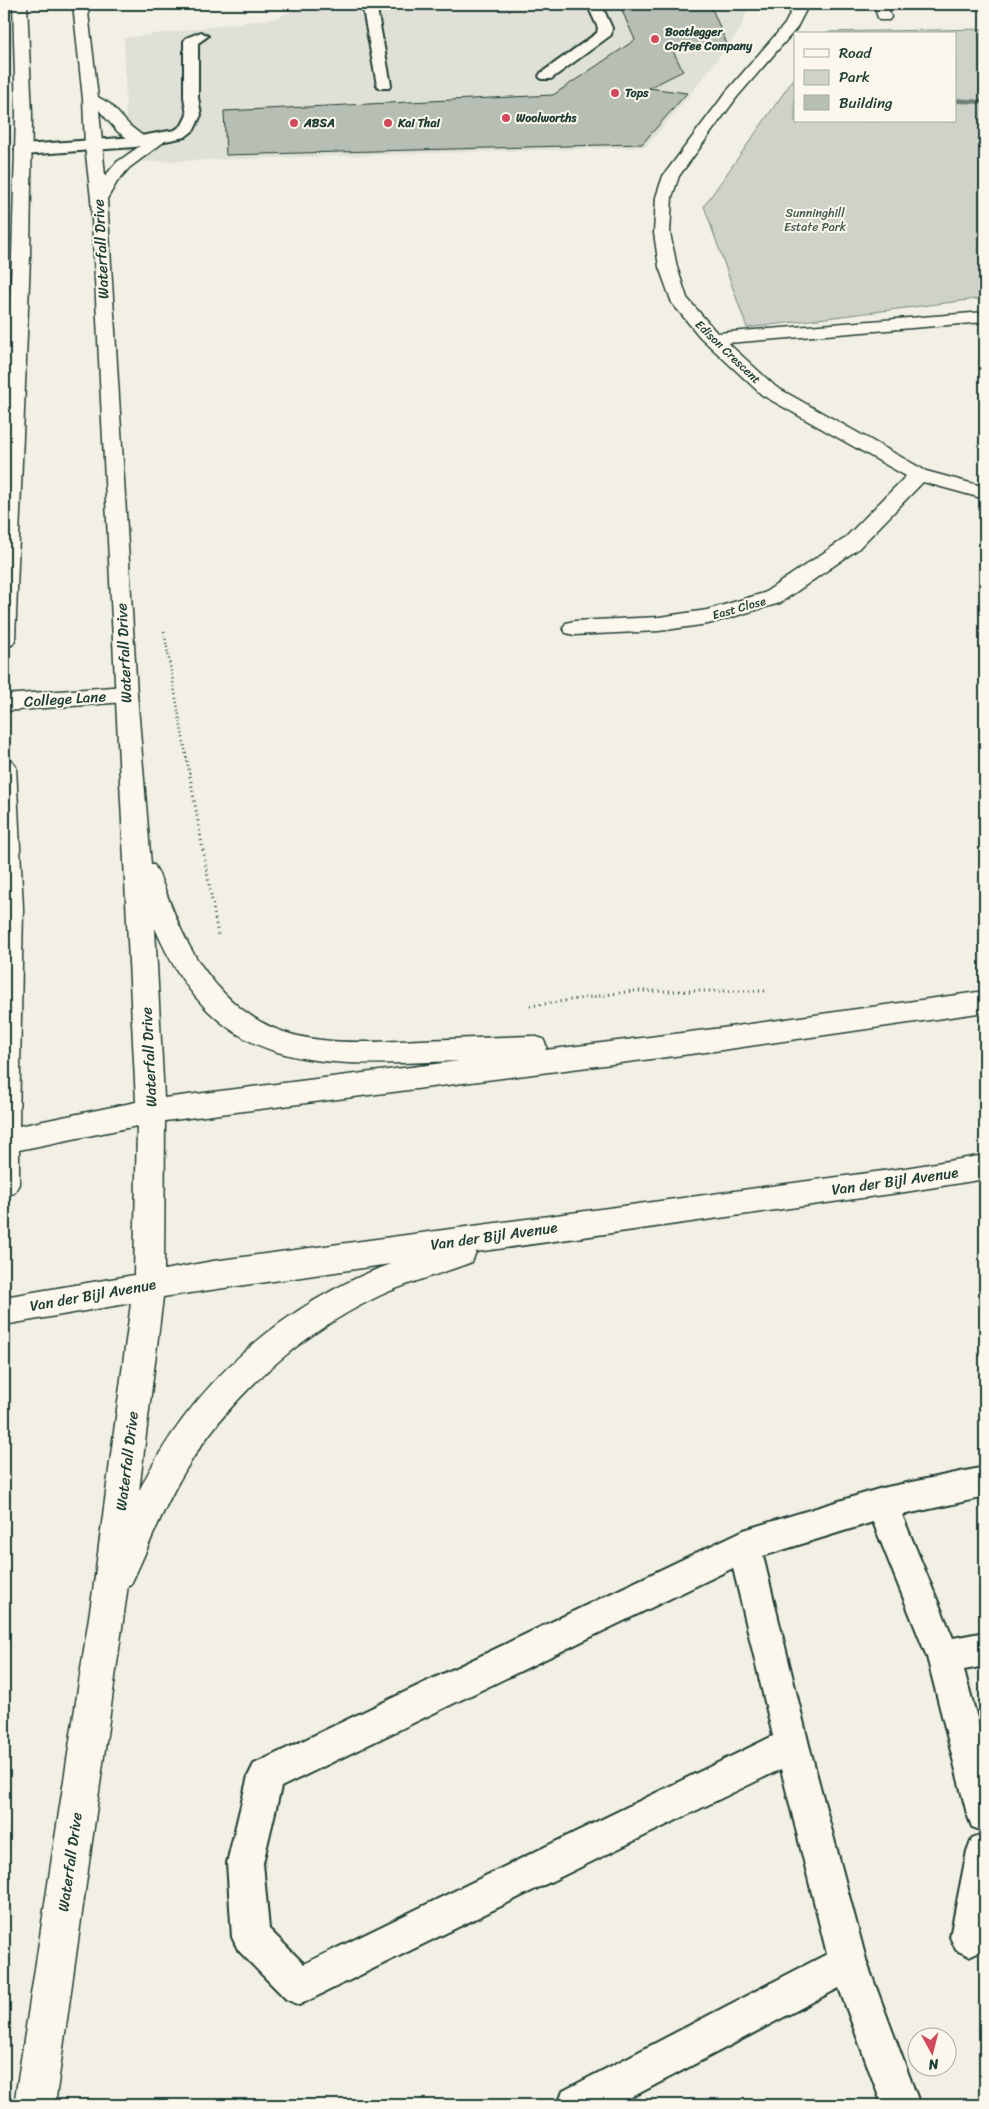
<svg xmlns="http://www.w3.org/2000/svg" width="989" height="2109" font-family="Sriracha,sans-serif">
	<rect width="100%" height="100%" fill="#f2f0e5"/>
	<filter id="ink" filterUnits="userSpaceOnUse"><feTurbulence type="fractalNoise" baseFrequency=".02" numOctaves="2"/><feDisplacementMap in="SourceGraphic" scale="10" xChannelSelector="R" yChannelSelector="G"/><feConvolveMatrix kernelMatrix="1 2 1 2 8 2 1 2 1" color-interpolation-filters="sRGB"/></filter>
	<g filter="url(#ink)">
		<path fill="#e0e1d6" d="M308,4H750L740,30L696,87L646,147L141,162L127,159L124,38L277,18Z"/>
		<path fill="#cfd2c8" stroke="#77887e" d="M985,29V298L747,328L704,206L795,77V121H955V34H826L827,32Z"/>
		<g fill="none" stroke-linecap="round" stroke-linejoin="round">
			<path fill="#6e7f75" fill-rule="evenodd" d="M955,98L985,100V104L955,103Z"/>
		</g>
		<path fill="#b7beb3" stroke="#1f3d34" d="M619,4H710L727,44L671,47L683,71L649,88L687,93L642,144L226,155L224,111L553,95L635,40Z"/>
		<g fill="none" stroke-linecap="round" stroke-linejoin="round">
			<g stroke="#1f3d34" stroke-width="4">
				<g id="lane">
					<path d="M362,4H376L391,85L389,88H379L377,85Z"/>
					<path d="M587,4H601L612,28L611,35L551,79H541L539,76L541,73L597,33L598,28Z"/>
					<path d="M201,32L208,36L198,43V97L201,115L194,130L185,137L135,147L23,155L18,153L15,150L18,147L23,145L135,137L175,130L182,125L187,115L184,97V41L186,38Z"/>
					<path d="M985,1467V1497L902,1515L953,1638L985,1632V1666L964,1670L985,1748V1832L972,1827L967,1814L927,1657L873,1522L763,1556L809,1745L867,1963L920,2105H882L839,1988L617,2105H558L563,2091L827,1954L781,1769L299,2005L286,1999L238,1950L232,1937L227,1863L248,1776L254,1764L744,1530L882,1488ZM733,1568L773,1736L304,1964L269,1929L263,1863L281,1787Z"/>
					<path d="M985,1833V1943L982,1950L969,1956L956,1950L950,1937L967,1851L972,1838Z"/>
				</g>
			</g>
			<g stroke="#1f3d34" stroke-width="3">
				<g id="street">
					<path d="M795,4H809L796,29L737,97L679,176L672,197L670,233L677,267L687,298L717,333L985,312V322L728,343L776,387L926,471L985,487V499L923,482L858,549L780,603L708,624L659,631L574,635L566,633L563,628L566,623L574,621L659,617L707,610L764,593L844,539L906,476L762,395L700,337L672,303L659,267L654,233L656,197L663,176L727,91L785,24Z"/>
					<path d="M873,4H887L891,17L889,20H879Z"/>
					<path d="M126,686L134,689L137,694L134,699L126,702L4,711V695Z"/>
				</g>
			</g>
			<g stroke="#1f3d34" stroke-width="3">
				<g id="secondary">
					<path d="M13,4H27L32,114L30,257L15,640L12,645L4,647V427L12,257L16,114Z"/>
					<path d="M73,4H87L98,97L110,104L130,126L148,140L161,133L167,135L169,138L129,168L117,182L107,199L137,694L151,865H154L158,872C171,904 182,939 203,968C221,993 245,1016 273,1028C318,1047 373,1042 420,1040C457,1039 495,1037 533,1036L543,1039L547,1047L545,1050L722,1028L985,991V1012L722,1050L165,1121L164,1270L213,1261L905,1168L985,1155V1179L905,1192L476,1252L472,1262C441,1274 409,1282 379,1296C300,1334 230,1395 185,1471C163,1507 149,1547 131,1584L128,1585L55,2105H14L93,1591L131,1303L4,1325V1297L134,1275L137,1126L19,1150V1184L14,1193L4,1196V759L12,761L16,767L23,908L19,1126L136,1102L91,199L85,146L83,99ZM99,110L118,132L140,146L117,162L105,176ZM155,928C219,1077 319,1066 459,1061L164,1098ZM390,1264C281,1305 190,1386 139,1491L163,1297Z"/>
				</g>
			</g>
			<path stroke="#1f3d34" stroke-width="2.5" stroke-dasharray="1 3" stroke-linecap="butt" d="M164,631L190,777"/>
			<g stroke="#1f3d34" stroke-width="3" stroke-dasharray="1 4" stroke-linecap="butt">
				<path d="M190,776L218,935"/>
				<path d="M530,1006L633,991H768"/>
			</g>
			<use href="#lane" fill="#fbf7ec" fill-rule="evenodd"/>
			<use href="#street" fill="#fbf7ec" fill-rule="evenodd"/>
			<use href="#secondary" fill="#fbf7ec" fill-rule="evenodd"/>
		</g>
	</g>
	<g fill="#d1495b" stroke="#fbf7ec" stroke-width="2">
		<circle cx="655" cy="39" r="5"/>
		<circle cx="615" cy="93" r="5"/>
		<circle cx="506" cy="118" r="5"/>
		<circle cx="294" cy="123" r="5"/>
		<circle cx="388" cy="123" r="5"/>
	</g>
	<g text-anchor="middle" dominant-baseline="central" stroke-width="4" stroke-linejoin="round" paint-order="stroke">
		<g font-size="12" font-weight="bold" fill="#1f3d34" stroke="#fbf7ec" text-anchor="start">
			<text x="665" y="32">Bootlegger<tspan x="665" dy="14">Coffee Company</tspan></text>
			<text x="625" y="93">Tops</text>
			<text x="516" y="118">Woolworths</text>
			<text x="304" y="123">ABSA</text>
			<text x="398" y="123">Kai Thai</text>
		</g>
		<g font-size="12" fill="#425b52" stroke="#fbf7ec">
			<text x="815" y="213">Sunninghill<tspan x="815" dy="14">Estate Park</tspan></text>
		</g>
		<g font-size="12" fill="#1f3d34" stroke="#fbf7ec">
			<text transform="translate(728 352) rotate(44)">Edison Crescent</text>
			<text transform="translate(739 608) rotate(-16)">East Close</text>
		</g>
		<g font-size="15" fill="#1f3d34" stroke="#fbf7ec">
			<text transform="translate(101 249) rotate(-93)">Waterfall Drive</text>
			<text transform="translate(124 653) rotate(-93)">Waterfall Drive</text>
			<text transform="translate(65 699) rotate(-4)">College Lane</text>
			<text transform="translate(149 1057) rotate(-93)">Waterfall Drive</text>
			<text transform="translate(895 1181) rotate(-8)">Van der Bijl Avenue</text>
			<text transform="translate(494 1236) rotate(-8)">Van der Bijl Avenue</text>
			<text transform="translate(93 1295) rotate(-10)">Van der Bijl Avenue</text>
			<text transform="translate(127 1461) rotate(-83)">Waterfall Drive</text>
			<text transform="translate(70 1862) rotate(-82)">Waterfall Drive</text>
		</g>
	</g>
	<rect width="989" height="2109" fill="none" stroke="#fbf7ec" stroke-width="20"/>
	<rect x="10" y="10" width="969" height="2089" fill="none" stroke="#1f3d34" stroke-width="2" filter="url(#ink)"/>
	<rect x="794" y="32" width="162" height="90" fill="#fbf7ec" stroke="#a3ada2"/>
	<rect x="804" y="49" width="25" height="8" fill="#fbf7ec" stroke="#a3ada2"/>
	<text x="839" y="58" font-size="15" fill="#1f3d34">Road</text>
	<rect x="804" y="70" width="25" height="15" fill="#cfd2c8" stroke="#a3ada2"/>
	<text x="839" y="82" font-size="15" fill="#1f3d34">Park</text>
	<rect x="804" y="95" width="25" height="15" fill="#b7beb3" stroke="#a3ada2"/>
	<text x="839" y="108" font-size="15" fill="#1f3d34">Building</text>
	<g transform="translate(932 2052) rotate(173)"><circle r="24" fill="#fbf7ec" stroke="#a3ada2"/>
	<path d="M0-4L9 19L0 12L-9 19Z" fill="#d1495b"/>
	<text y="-8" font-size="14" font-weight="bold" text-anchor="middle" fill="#1f3d34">N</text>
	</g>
</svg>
